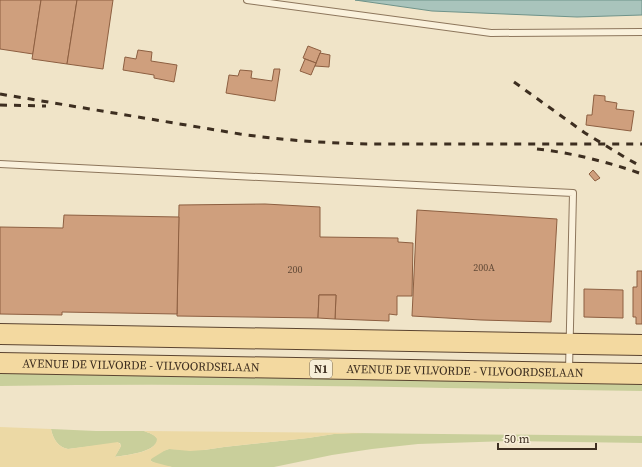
<svg xmlns="http://www.w3.org/2000/svg" width="642" height="467" font-family="'Source Serif 4',serif">
	<rect width="100%" height="100%" fill="#f0e4c8"/>
	<g fill="#c9cf9b">
		<path d="M0,371L642,382V391C428,388 214,382 0,386Z"/>
		<path d="M51,429L96,431H144C149,433 154,434 158,439C155,453 126,455 114,457L117,453L121,446L120,443H118L68,449C58,447 53,439 51,429Z"/>
		<path d="M351,433L642,436V443L509,441L418,444L372,449L332,455L274,467H172C165,466 156,465 150,460C153,455 162,451 169,449L204,450L224,447L308,438L334,434Z"/>
	</g>
	<path fill="#ecd9a5" d="M0,427L51,429C53,439 58,447 68,449L118,442L120,444L121,446L115,457C126,455 156,453 157,439C154,434 149,433 144,431L365,433L334,434L308,438L224,447L204,450L190,451L169,449L164,451L151,459V461L153,462L172,467H0Z"/>
	<path fill="#a9c4bc" stroke="#6f938a" d="M355,0H642V15L577,17L432,11Z"/>
	<g fill="#cf9f7d" stroke="#8d5f41">
		<path d="M0,0H41L33,54L0,49Z"/>
		<path d="M41,0H77L67,64L32,59Z"/>
		<path d="M77,0H113L103,69L67,64Z"/>
		<path d="M308,46L321,51L316,63L303,58Z"/>
		<path d="M138,50L152,52L151,61L177,65L174,82L154,78V75L123,70L125,57L136,59Z"/>
		<path d="M320,53L330,55L329,67L315,66Z"/>
		<path d="M305,59L316,63L311,75L300,71Z"/>
		<path d="M274,69H280L275,101L226,93L229,75L238,76L240,70L252,71L251,78L272,81Z"/>
		<path d="M594,95L605,96V101L617,103L616,109L634,111L631,131L586,125L587,115H592Z"/>
		<path d="M593,170L600,178L595,181L589,174Z"/>
		<path d="M265,204L320,207V237L398,238V242L413,243L412,296H397V315L389,314V321L335,319L336,295H319L318,318L177,316L179,205Z"/>
		<path d="M417,210L557,219L551,322L481,320L412,316Z"/>
		<path d="M64,215L179,217L177,314L62,312V315L0,314V227L63,228Z"/>
		<path d="M637,271H642V324H636V317H633V287H637Z"/>
		<path d="M584,289L623,290V318L584,317Z"/>
		<path d="M319,295H336L335,319L318,318Z"/>
	</g>
	<g fill="none" stroke-linecap="round" stroke-linejoin="round">
		<g stroke="#8d765c" stroke-width="8">
			<g id="service">
				<path d="M247,0L491,33L642,32"/>
				<path d="M0,164L573,193L569,370"/>
			</g>
		</g>
		<g stroke="#5b4430" stroke-width="22">
			<g id="primary">
				<path d="M0,334L642,345"/>
				<path id="s1" d="M0,363L642,374"/>
			</g>
		</g>
		<use href="#service" stroke="#faf1dc" stroke-width="6"/>
		<use href="#primary" stroke="#f3d9a0" stroke-width="20"/>
		<g stroke="#3d2e20" stroke-width="3" stroke-dasharray="7 7" stroke-linecap="butt">
			<path d="M514,82L585,133L626,158L642,167"/>
			<path d="M0,94L240,134C282,140 324,143 367,144H642"/>
			<path d="M0,105L46,106"/>
			<path d="M537,149C573,153 608,162 642,174"/>
		</g>
	</g>
	<g text-anchor="middle" dominant-baseline="central" stroke-width="3.5" stroke-linejoin="round" paint-order="stroke">
		<g font-size="10" fill="#624a37">
			<text x="484" y="267">200A</text>
			<text x="295" y="269">200</text>
		</g>
		<rect fill="#f7eed8" stroke="#756857" stroke-width="1" x="310" y="360" width="22" height="18" rx="3"/>
		<g font-size="11" font-weight="bold" fill="#3d2e20">
			<text x="321" y="369">N1</text>
		</g>
		<g font-size="12" fill="#3d2e20" stroke="#f7eed8">
			<text stroke="none"><textPath href="#s1" startOffset="141">AVENUE DE VILVORDE - VILVOORDSELAAN</textPath></text>
			<text stroke="none"><textPath href="#s1" startOffset="465">AVENUE DE VILVORDE - VILVOORDSELAAN</textPath></text>
		</g>
	</g>
	<path d="M498 443v6h98v-6" fill="none" stroke="#3d2e20" stroke-width="2"/>
	<text x="504" y="443" font-size="12" fill="#3d2e20" stroke="#f7eed8" stroke-width="3" paint-order="stroke">50 m</text>
</svg>
